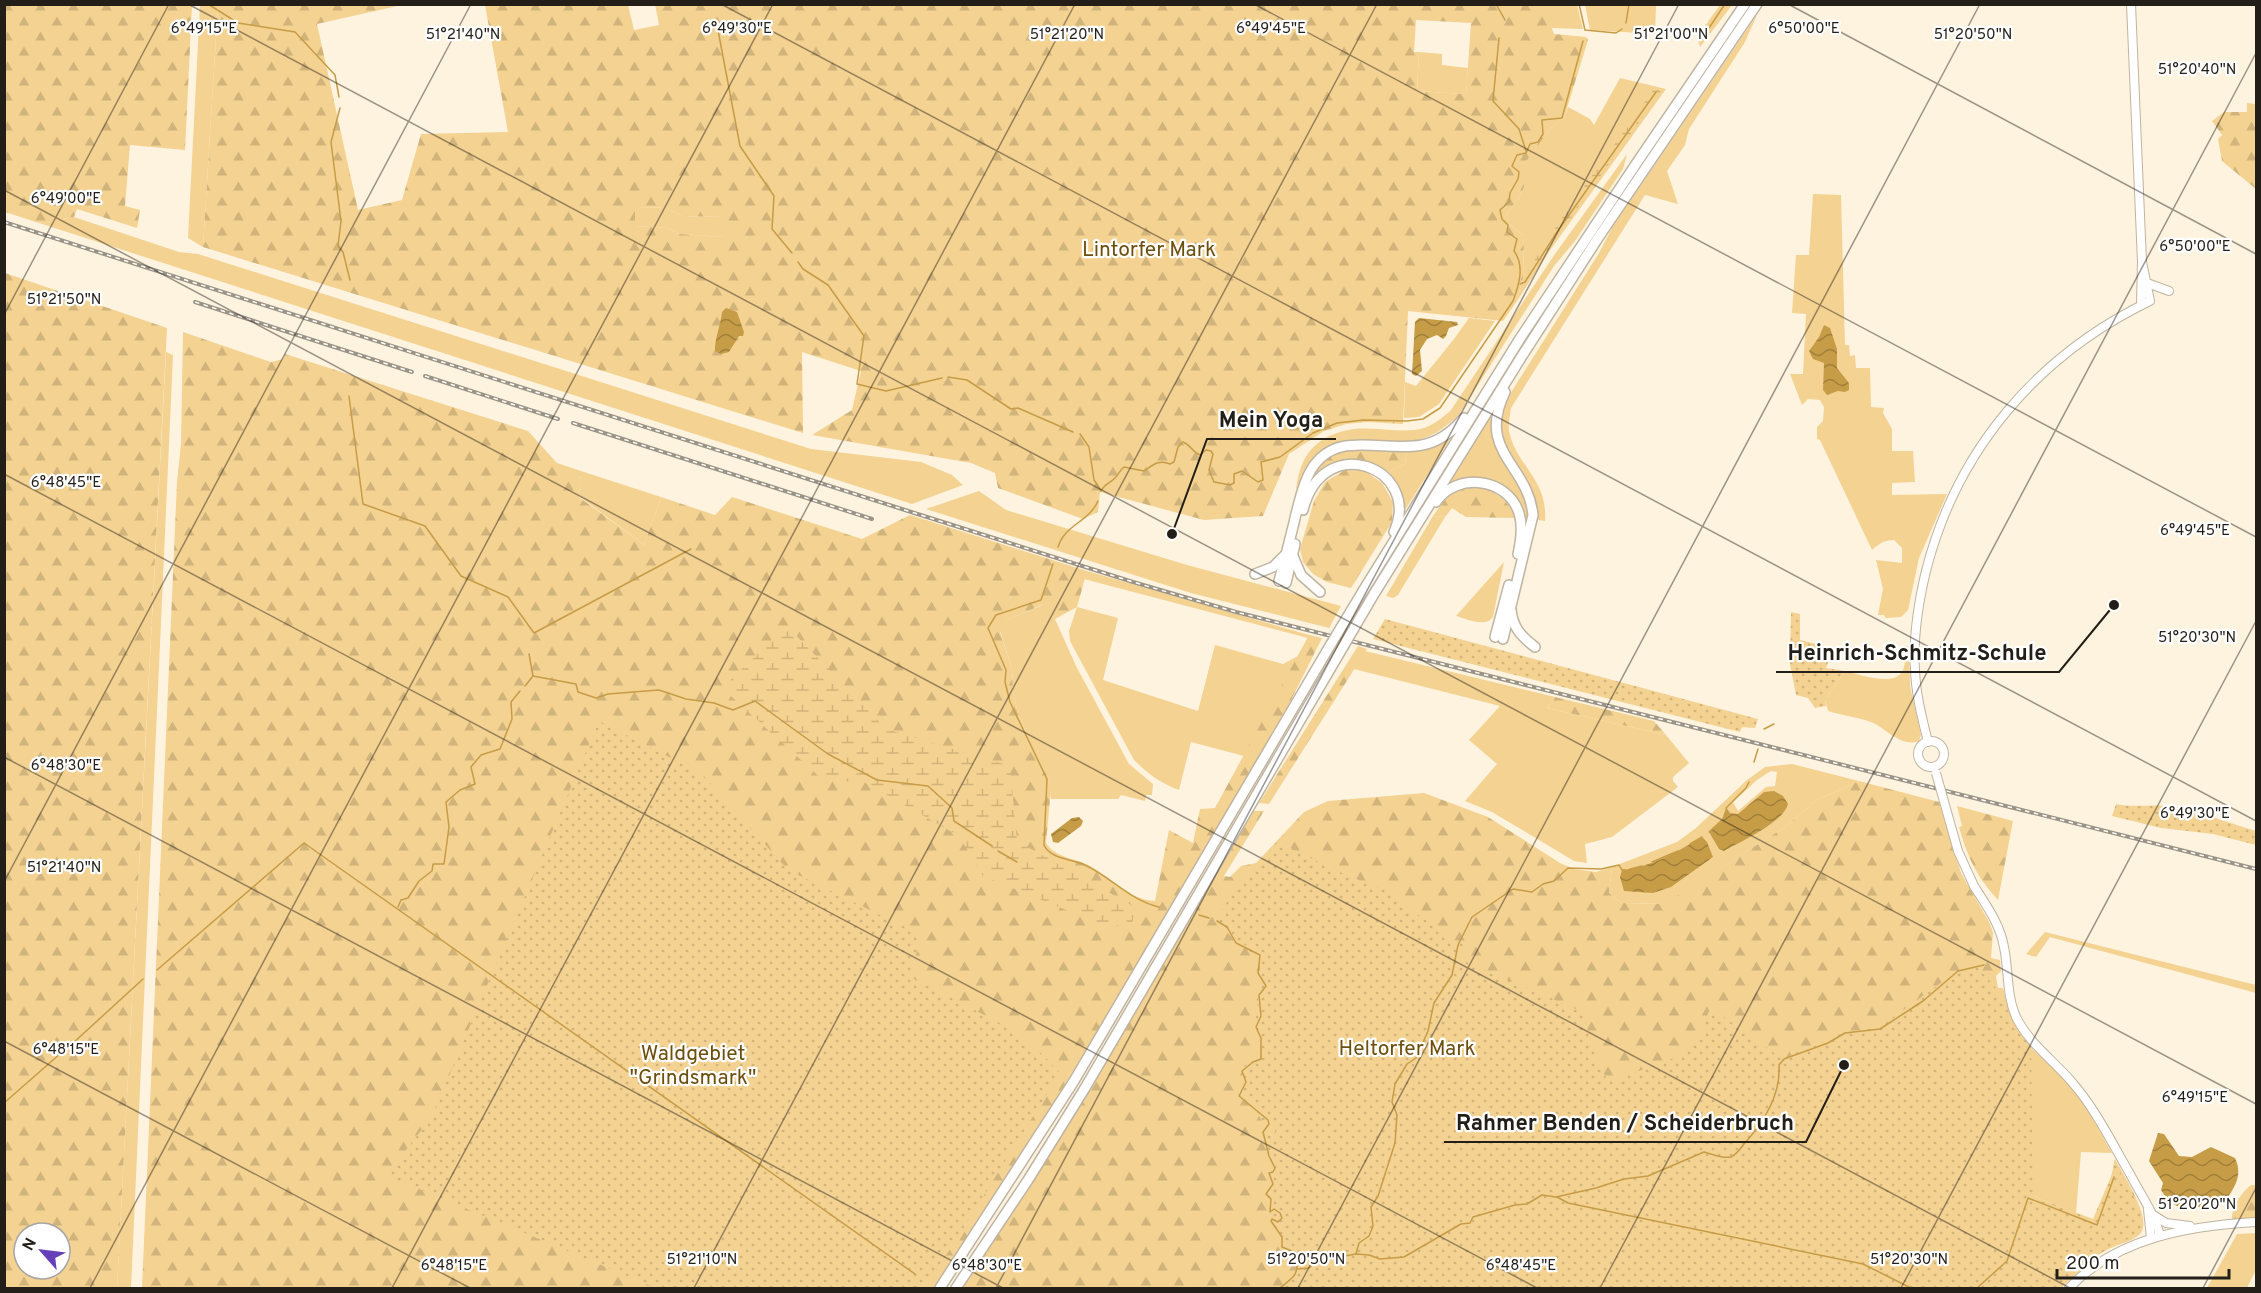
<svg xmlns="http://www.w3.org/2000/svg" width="2261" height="1293" font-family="Overpass,sans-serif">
	<defs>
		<pattern id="forest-firs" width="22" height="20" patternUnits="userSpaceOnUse" patternTransform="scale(1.5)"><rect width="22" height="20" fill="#f4d291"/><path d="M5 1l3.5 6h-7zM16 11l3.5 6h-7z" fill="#d1b47c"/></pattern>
		<pattern id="wetland-marsh" width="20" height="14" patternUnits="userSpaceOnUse" patternTransform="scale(1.5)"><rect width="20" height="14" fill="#f4d291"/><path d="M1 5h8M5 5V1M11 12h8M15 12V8" fill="none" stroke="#d1b47c"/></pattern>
		<pattern id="park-dots" width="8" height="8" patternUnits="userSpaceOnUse" patternTransform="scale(1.5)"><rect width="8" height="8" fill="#f4d291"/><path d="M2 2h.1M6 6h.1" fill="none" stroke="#d1b47c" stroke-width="1.8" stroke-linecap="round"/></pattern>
		<pattern id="water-waves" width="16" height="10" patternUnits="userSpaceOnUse" patternTransform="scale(1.5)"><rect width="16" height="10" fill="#c69c47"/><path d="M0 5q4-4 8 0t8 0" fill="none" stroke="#a07f3a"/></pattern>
	</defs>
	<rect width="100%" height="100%" fill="#fef3df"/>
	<g fill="#f4d291" fill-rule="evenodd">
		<path d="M200,5H218L203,247L188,238Z"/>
		<path d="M1543,5H1577L1583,29L1551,28Z"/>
		<path d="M1585,5H1656L1655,34L1590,30Z"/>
		<path d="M1720,5H1732L1700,47L1697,37Z"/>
		<path d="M1757,15L1745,42L1689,129L1685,145L1667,171L1678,204L1645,195L1511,408C1510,415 1508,424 1509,431C1516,466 1548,478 1545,521L1538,520L1537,504L1528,481L1506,449L1501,424L1505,402L1599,253L1613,226Z"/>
		<path d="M1419,52L1442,54V65L1468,68L1466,94L1417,91Z"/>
		<path d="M1620,78L1666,89L1548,253L1517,301L1523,278L1524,236L1509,224L1506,215L1519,198L1524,187V165L1529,156L1551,128L1564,118L1568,107L1590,119L1594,125Z"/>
		<path d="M1627,154L1623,169L1575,241L1554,266L1458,416C1444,428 1429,440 1410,441C1374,444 1337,429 1310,461C1303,468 1300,481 1296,490C1300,454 1316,435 1354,429C1374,427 1395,432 1415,430C1430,428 1440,420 1451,410L1555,254Z"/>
		<path d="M1813,194L1841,195L1845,345H1849L1850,356L1855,355L1856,368H1870L1871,407L1884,408L1883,413L1892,429V451H1913L1915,482L1892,483V495L1947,494L1919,558L1908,610L1901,617L1886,618L1884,615H1878L1883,589L1876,560L1902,563V548L1894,540C1884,540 1879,544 1872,550L1820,440L1817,439V427L1823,421L1824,407L1820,400L1808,399L1802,405L1790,374H1803L1806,314L1792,313L1796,255H1809Z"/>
		<path d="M635,207L667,208L682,216L724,217V237L680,234L667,228L635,226Z"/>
		<path d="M74,217L179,252L198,254L811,449L921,462L952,475L963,485L912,504L39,223Z"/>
		<path d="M1469,318L1495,321L1439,404L1419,417L1404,418L1405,382L1416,386L1454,339Z"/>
		<path d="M166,352L173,355L131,1288H117Z"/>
		<path d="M1494,411L1493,433L1497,450L1529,504V520H1524C1494,477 1499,473 1446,487Z"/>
		<path d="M1454,433L1403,513V498L1389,472L1405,464L1407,450Z"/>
		<path d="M581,471L661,497L644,545L579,496Z"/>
		<path d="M979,491L1006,510L1187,565L1341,606L1329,628L1191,593L926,509Z"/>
		<path d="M1433,516L1445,517L1398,595L1393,598L1386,596Z"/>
		<path d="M1504,562L1493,617C1485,628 1467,619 1456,616Z"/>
		<path d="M1087,571L1309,635L1308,638L1084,579Z"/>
		<path d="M1043,605L1055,619L1076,666L1129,764L1153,784L1152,795H1146L1145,801L1121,795L1118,799H1051L1049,779L1027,740L1024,727L1018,714L1013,690L1012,669L1000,631L1009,619Z"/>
		<path d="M1077,607L1118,618L1103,680L1198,711L1215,645L1283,664L1298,656L1244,756L1191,742L1179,790C1160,783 1148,774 1134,760L1070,641L1069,631Z"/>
		<path d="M1905,646H1909L1910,686L1921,735L1919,741C1901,748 1886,728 1871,722C1857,717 1841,715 1828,711L1825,700L1845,671C1858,674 1896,688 1903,670C1906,664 1905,653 1905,646Z"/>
		<path d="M1365,651L1555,697L1547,708L1666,735L1689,763L1673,777V781L1678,787L1612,837L1585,844L1587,863L1574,861L1492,812L1465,801L1497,764L1469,740L1500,706L1354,669Z"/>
		<path d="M1792,764L1859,781L1817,800L1785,827L1665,904L1621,903L1609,893L1612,867L1677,842L1696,828L1747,780L1765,767ZM1771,771L1777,772L1775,786L1766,787L1738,811L1733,802L1757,780Z"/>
		<path d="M2045,932L2256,985V993L2050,937L2036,957L2026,954Z"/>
		<path d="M2029,1046L2071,1085L2084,1103L2112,1153L2081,1152L2076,1213L2030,1195Z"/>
		<path d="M2256,1233V1270L2247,1288H2207L2237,1234Z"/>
	</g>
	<g fill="url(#forest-firs)" fill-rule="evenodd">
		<path d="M655,4H1543L1554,34L1586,37L1588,40L1564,118L1551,128L1529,157L1524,165V187L1519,198L1506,215L1509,224L1524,236L1523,278L1517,301L1503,321L1408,311L1403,424L1367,422L1346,424L1324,431L1289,454L1263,516L1204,520L1100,492L1098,512L1083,519L998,488L995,473L971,463L812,435L852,410L861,371L802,352L803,433L203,247L218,5H402L317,24L358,210L402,200L421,134L508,132L485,5H628L634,30L659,25ZM1416,20L1471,23L1466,94L1417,91L1419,52H1414ZM635,207L667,208L682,216L723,217L724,237L680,234L667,228L635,226Z"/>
		<path d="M4,5H192L185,150L130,145L125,206L140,210L137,228L77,209L74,217L39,223L5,212Z"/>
		<path d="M2247,103L2256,104V189L2222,161L2218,139L2222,135L2212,121L2224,112H2247Z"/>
		<path d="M5,273L167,328L117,1288H5ZM24,1233H60V1269H24Z"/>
		<path d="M183,332L271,362L283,359L285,354L528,431L557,463L581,471L579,497L644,545L661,497L715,515L732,497L862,539L910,515L1087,571L1077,607L1055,619L1042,605L1009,619L1000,632L1012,669L1013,690L1018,714L1024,727L1027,740L1049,779L1051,789L1046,843C1055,857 1073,858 1088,865C1110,876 1128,900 1155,901L1169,830L1193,843L1200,809L1215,808L1309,635L1322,638L1287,708L1123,989L1013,1170L935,1288H142L177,482L181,444Z"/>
		<path d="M1343,449L1407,450L1405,464L1389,472C1361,457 1345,456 1317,473V468L1329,455Z"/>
		<path d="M1345,470L1365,471L1382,483L1393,502L1392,522L1351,588L1327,582L1313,574L1303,562L1300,549L1314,501L1325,482Z"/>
		<path d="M1481,487C1497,493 1509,500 1515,518L1466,517L1452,508L1445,517L1433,516C1449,494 1452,489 1481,487Z"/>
		<path d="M1358,646L1367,649L1269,804L1259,803Z"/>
		<path d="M1555,697L1654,721L1666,735L1547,708Z"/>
		<path d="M1859,781L1939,802L1961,873L1989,922L1993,932L1991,958L2000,960L2001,971L1996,976L1998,988H2003L2009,1012L2030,1195L2095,1220L2110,1182L2115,1159C2123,1174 2147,1211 2143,1228C2141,1239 2122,1243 2113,1247C2090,1257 2074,1272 2057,1288H961C1064,1132 1158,972 1253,811H1264L1224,876L1230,877L1241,866L1256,863L1304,812L1328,801L1424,793L1488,817L1560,863L1574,869L1596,872L1612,867L1609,893L1621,903L1664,904L1785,827L1817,800Z"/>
		<path d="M1957,806L2013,821L1998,900C1976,876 1968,858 1959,827L1962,826Z"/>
		<path d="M2251,1185H2256V1218L2232,1219C2231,1207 2242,1192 2251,1185Z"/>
	</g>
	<g fill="url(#wetland-marsh)">
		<path d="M1654,89L1661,91L1525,282L1527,272L1563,216Z"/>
		<path d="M787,626L886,729L1010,766L1017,841L1135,907L1132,926H1105L983,876L959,836L864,782L824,781L722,688Z"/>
	</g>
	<g fill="url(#park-dots)">
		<path d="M1791,612L1800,614V640L1833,648L1826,668L1845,671L1825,700L1826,706L1815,708L1808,698L1796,695L1790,664Z"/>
		<path d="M1385,619L1758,719L1755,728L1742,727L1740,732L1373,639Z"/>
		<path d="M599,721L702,774L788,870L923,936L908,976L998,1022L1042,1054L1060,1073L953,1245L924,1288H656L386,1175L431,1118Z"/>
		<path d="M2116,804C2134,808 2151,804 2169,806C2198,810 2228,823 2256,831V845L2213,834L2161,828L2112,816Z"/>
		<path d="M1277,841L1332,869L1384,890L1450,938L1463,944L1459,959L1583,1012L1594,1053L1606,1078L1612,1081L1682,1055L1700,1040L1710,1007L1784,1060L1795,1053L1845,1032L1878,1028L1959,970L1977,967L1996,988L2031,1042L2033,1198L2093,1219L2113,1172L2114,1160L2126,1183L2127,1181L2143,1219L2140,1233L2098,1254L2061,1288H1280L1299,1268L1295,1260L1296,1252L1282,1246L1279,1233L1271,1223L1269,1200L1266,1193L1272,1183L1269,1173L1273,1165L1267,1154L1268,1146L1263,1137L1276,1132L1271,1123H1263L1256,1110L1239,1095L1244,1082L1241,1067L1250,1063L1259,1054L1258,1034L1255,1025L1259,992L1264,981L1260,970V958L1258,955L1250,952L1247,946C1235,942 1224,929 1214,921L1235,891Z"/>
	</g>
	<g fill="url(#water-waves)">
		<path d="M726,308L737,312L744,332L743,336H739L729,352L721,354L715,351C714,342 721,323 722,312Z"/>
		<path d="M1419,318L1457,322L1458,325L1449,328L1446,336L1443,339L1437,335L1427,339L1420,350L1422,371L1416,376L1412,374L1415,322Z"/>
		<path d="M1824,325L1830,328L1837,349V368L1849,383V390L1845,392L1838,391L1827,395L1823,390L1824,363L1813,359L1809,351L1819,337Z"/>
		<path d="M1774,791L1783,796L1788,804C1784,822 1740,842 1724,851L1719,849L1709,832L1723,820L1726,807L1730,813L1738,814L1764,792Z"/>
		<path d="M1079,817L1083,821L1081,826L1058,843L1053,842L1051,834L1072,818Z"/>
		<path d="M1702,837L1707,842L1713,857L1671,887L1653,893L1624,891L1620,877L1622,870C1651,867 1677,852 1702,837Z"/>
		<path d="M2158,1133L2164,1134L2179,1156L2192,1157L2211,1147L2235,1158C2242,1173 2237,1184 2228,1197C2200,1207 2179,1220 2161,1190L2163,1183L2149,1161Z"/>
	</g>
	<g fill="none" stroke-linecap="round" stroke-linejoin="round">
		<g stroke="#c69c47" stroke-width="1.5">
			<path d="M208,4L238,23L295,32L335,75L339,97"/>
			<path d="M1496,4L1505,20"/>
			<path d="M1579,4L1585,30L1616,33L1622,29"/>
			<path d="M1626,23L1629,4"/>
			<path d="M717,25L740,146L774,196L772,229L792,253"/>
			<path d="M1705,34L1725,4"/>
			<path d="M1499,38L1493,101L1519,129L1526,151"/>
			<path d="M340,108L331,142L341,221L338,246L343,252L350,280"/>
			<path d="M798,262L803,269L828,285L864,336L857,384L886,391L942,378"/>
			<path d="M1520,284L1525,282L1557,232L1656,92"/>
			<path d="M948,377L967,380L1011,409L1018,408L1073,432"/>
			<path d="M349,396L363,504L425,526L461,576L508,597L534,633L691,549"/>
			<path d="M1080,434L1089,447L1094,480L1101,491C1105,483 1109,484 1115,478C1119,474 1119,471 1124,467L1144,471C1153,465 1159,459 1170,464L1174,462L1178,447L1183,442C1191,445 1192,452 1200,455L1206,450L1211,451L1213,454L1209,470L1214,482L1230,485L1234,483V474L1242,471L1258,482L1263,480L1261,462L1280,457L1313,433L1337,423L1363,420L1407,421L1423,419L1440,408L1513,301C1519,285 1525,266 1514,251L1517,239L1507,232L1508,225L1502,219L1500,210L1509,202L1510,193L1518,179L1519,172L1512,166L1517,155L1526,153L1530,144L1538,142L1543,134L1542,120L1562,118L1583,41"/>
			<path d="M1058,547C1065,524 1088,523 1098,501"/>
			<path d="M1053,564L1041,600L996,615L988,628L1006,670L1005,682L1010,702L1047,779L1044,845C1050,859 1072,859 1085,865C1111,877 1131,901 1159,907"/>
			<path d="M533,676L576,684L578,692L596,698L608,694L659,690L686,699L714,703L733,710L755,701L828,754L877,780L928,786L952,808L954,821L992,846"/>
			<path d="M525,686L533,676L529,654"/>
			<path d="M1764,729L1774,724"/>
			<path d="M1754,762L1758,749"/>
			<path d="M1726,808L1746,788L1749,782"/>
			<path d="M1709,832L1723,819L1725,813"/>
			<path d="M1690,844L1702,837"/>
			<path d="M998,851L1017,862"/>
			<path d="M1652,862L1678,851"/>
			<path d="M1630,869L1642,866"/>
			<path d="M398,907L401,900L408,898L419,881L432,871L433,864H444L449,827L446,802L460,790L475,784L471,767L481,755L500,749L512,719L511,702L520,691"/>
			<path d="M1199,915L1209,918"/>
			<path d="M1217,921L1227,927L1236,943L1260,955L1258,973L1266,986L1259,995L1261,1016L1256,1027L1261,1038V1059L1253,1062L1242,1071L1246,1082L1239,1096L1268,1120L1269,1124L1263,1132L1269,1156L1275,1168L1273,1172L1269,1173L1273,1184L1266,1194L1271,1199L1270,1212L1274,1209L1280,1213L1282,1218L1278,1222L1272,1219L1271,1221L1282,1237V1247L1299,1254C1296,1276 1298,1274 1280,1288"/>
			<path d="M157,970L304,843L915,1274"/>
			<path d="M72,1044L143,979"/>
			<path d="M4,1103L61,1053"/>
			<path d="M1557,1197L1568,1203L1863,1264L1911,1288"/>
			<path d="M1356,1254L1359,1243L1369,1236L1373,1226L1371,1207L1378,1196L1395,1143L1397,1115L1392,1102L1395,1084L1407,1064L1416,1058L1428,1031L1434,1003L1452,975L1458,945L1472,917L1513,889L1532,892L1543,884L1554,881L1568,868L1601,869L1619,865L1622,870H1625"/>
			<path d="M1298,1269L1309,1268L1317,1261L1356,1254L1369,1255L1380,1259L1404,1257L1461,1224L1470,1223L1473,1217L1515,1205L1527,1204L1542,1195L1556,1197L1596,1188L1624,1179L1648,1176L1704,1152C1712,1154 1722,1159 1731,1157C1736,1155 1740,1149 1744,1144C1763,1123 1781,1095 1779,1065L1784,1059L1828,1043L1845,1033L1880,1029L1923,1001L1958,971L1984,965"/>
			<path d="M1977,1288L2007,1261L2028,1198L2097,1225L2114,1177"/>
		</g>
		<g stroke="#bfb4a1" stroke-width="10">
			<g id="major">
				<path d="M2131,4L2142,262L2141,305"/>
				<path d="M2147,283L2169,291"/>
				<circle cx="1931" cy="754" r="13"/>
				<path d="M1928,742C1922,718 1916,695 1915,670C1913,637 1918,604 1926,571C1957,449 2038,355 2150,301L2142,262"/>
				<path d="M1974,886C1986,905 2000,924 2004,947C2009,971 2006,996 2017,1019C2031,1045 2053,1060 2071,1081C2095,1108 2112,1143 2130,1174C2141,1195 2154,1213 2160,1235"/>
				<path d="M2148,1209L2151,1238"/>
				<path d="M2155,1216L2166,1223L2190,1226"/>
				<path d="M2069,1288C2118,1237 2189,1226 2256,1222"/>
			</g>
		</g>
		<g stroke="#bfb4a1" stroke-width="12">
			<g id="highway">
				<path d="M1436,502C1456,472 1507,477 1519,513C1523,526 1521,541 1518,554"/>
				<path d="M1303,510C1323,429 1423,468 1394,532"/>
				<path d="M1293,556L1301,575L1320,592"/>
				<path d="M1255,574L1273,567L1284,556"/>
				<path d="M1279,581C1285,558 1291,536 1296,514C1300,499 1303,483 1311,470C1336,428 1383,453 1422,445C1438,442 1453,431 1464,418"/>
				<path d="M1286,583L1295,544"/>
				<path d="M1363,591L1521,337L1636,164L1745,4"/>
				<path d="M1374,594L1522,356L1598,238L1757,4"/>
				<path d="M1511,610C1513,628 1521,636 1535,647"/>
				<path d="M1495,637L1509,585"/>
				<path d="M1503,639L1533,515C1528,464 1476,452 1505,392"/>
				<path d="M940,1288L1074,1081L1331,644"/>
				<path d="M956,1288L1028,1180L1085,1088L1343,647"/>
			</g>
		</g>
		<use href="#major" stroke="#fff" stroke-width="8"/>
		<use href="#highway" stroke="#fff" stroke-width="9"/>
		<g stroke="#9b9385" stroke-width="4">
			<g id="rail">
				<path d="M4,222L908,511L1133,582L1236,612L2256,869"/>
				<path d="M195,302L412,372"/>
				<path d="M425,376L558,419"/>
				<path d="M573,423L872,519"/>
			</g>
		</g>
		<use href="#rail" stroke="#fff" stroke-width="1.5" stroke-dasharray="4.5" stroke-linecap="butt"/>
		<g stroke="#bfb4a1" stroke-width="10" stroke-linecap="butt">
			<path id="major-bridge" d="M1936,773L1958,851L1974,886"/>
		</g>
		<g stroke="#bfb4a1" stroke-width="12" stroke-linecap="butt">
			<g id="highway-bridge">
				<path d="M1331,644L1363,591"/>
				<path d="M1343,647L1374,594"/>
			</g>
		</g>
		<use href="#major-bridge" stroke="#fff" stroke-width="8"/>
		<use href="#highway-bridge" stroke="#fff" stroke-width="9"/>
	</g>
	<path fill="none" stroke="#231f18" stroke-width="1.5" stroke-opacity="0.45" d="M188,4L2256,1104M721,4L2256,821M1254,4L2256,537M1788,4L2256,254M4,190L2070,1288M4,315L169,4M4,474L1537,1288M4,757L1003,1288M4,882L471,4M4,1041L470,1288M90,1288L773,4M392,1288L1075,4M694,1288L1377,4M996,1288L1679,4M1298,1288L1980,4M1600,1288L2256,53M1901,1288L2256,621M2203,1288L2256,1188"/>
	<g text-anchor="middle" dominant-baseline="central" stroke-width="4.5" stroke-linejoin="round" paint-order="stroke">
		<g font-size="21" fill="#6c4f0c" stroke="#fff">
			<text x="1149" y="250">Lintorfer Mark</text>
			<text x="1407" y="1049">Heltorfer Mark</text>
			<text x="693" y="1054">Waldgebiet<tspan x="693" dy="24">"Grindsmark"</tspan></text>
		</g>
	</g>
	<g font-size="15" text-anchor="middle" fill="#231f18" stroke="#fff" stroke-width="4.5" stroke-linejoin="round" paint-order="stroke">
		<text x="204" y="33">6°49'15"E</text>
		<text x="737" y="33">6°49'30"E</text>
		<text x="1271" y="33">6°49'45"E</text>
		<text x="1804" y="33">6°50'00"E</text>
		<text x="463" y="39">51°21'40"N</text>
		<text x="1067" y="39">51°21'20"N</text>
		<text x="1671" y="39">51°21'00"N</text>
		<text x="1973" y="39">51°20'50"N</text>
		<text x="2197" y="74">51°20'40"N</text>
		<text x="66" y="203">6°49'00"E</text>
		<text x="2195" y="251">6°50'00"E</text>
		<text x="64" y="304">51°21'50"N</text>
		<text x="66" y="487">6°48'45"E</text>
		<text x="2195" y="535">6°49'45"E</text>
		<text x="2197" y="642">51°20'30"N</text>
		<text x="66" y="770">6°48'30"E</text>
		<text x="2195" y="818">6°49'30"E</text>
		<text x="64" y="872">51°21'40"N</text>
		<text x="66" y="1054">6°48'15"E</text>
		<text x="2195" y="1102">6°49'15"E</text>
		<text x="2197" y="1209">51°20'20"N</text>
		<text x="702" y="1264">51°21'10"N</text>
		<text x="1306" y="1264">51°20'50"N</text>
		<text x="1909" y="1264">51°20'30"N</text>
		<text x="454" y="1270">6°48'15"E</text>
		<text x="987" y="1270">6°48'30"E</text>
		<text x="1521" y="1270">6°48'45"E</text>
	</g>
	<path fill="none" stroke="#231f18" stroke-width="2" d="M1172 534L1207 439H1336M2114 605L2059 672H1776M1844 1065L1806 1142H1444"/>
	<g fill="#231f18" stroke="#fff" stroke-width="2">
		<circle cx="1172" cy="534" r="6"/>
		<circle cx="2114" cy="605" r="6"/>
		<circle cx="1844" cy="1065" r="6"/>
	</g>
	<g font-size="22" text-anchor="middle" font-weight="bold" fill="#231f18" stroke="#fff" stroke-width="4.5" stroke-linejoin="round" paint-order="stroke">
		<text x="1271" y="427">Mein Yoga</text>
		<text x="1917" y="660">Heinrich-Schmitz-Schule</text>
		<text x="1625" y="1130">Rahmer Benden / Scheiderbruch</text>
	</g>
	<rect width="2261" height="1293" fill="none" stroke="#231f18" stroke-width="12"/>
	<g transform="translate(42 1251) rotate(298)"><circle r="28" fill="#ffffff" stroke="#a7a5a3" stroke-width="1.5"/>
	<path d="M0-4.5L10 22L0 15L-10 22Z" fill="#6540b8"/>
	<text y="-9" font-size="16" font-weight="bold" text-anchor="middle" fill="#231f18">N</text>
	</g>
	<path d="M2057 1269v9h172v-9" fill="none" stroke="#231f18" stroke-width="3"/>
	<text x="2066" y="1269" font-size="18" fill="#231f18" stroke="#ffffff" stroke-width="4.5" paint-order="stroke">200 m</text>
</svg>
